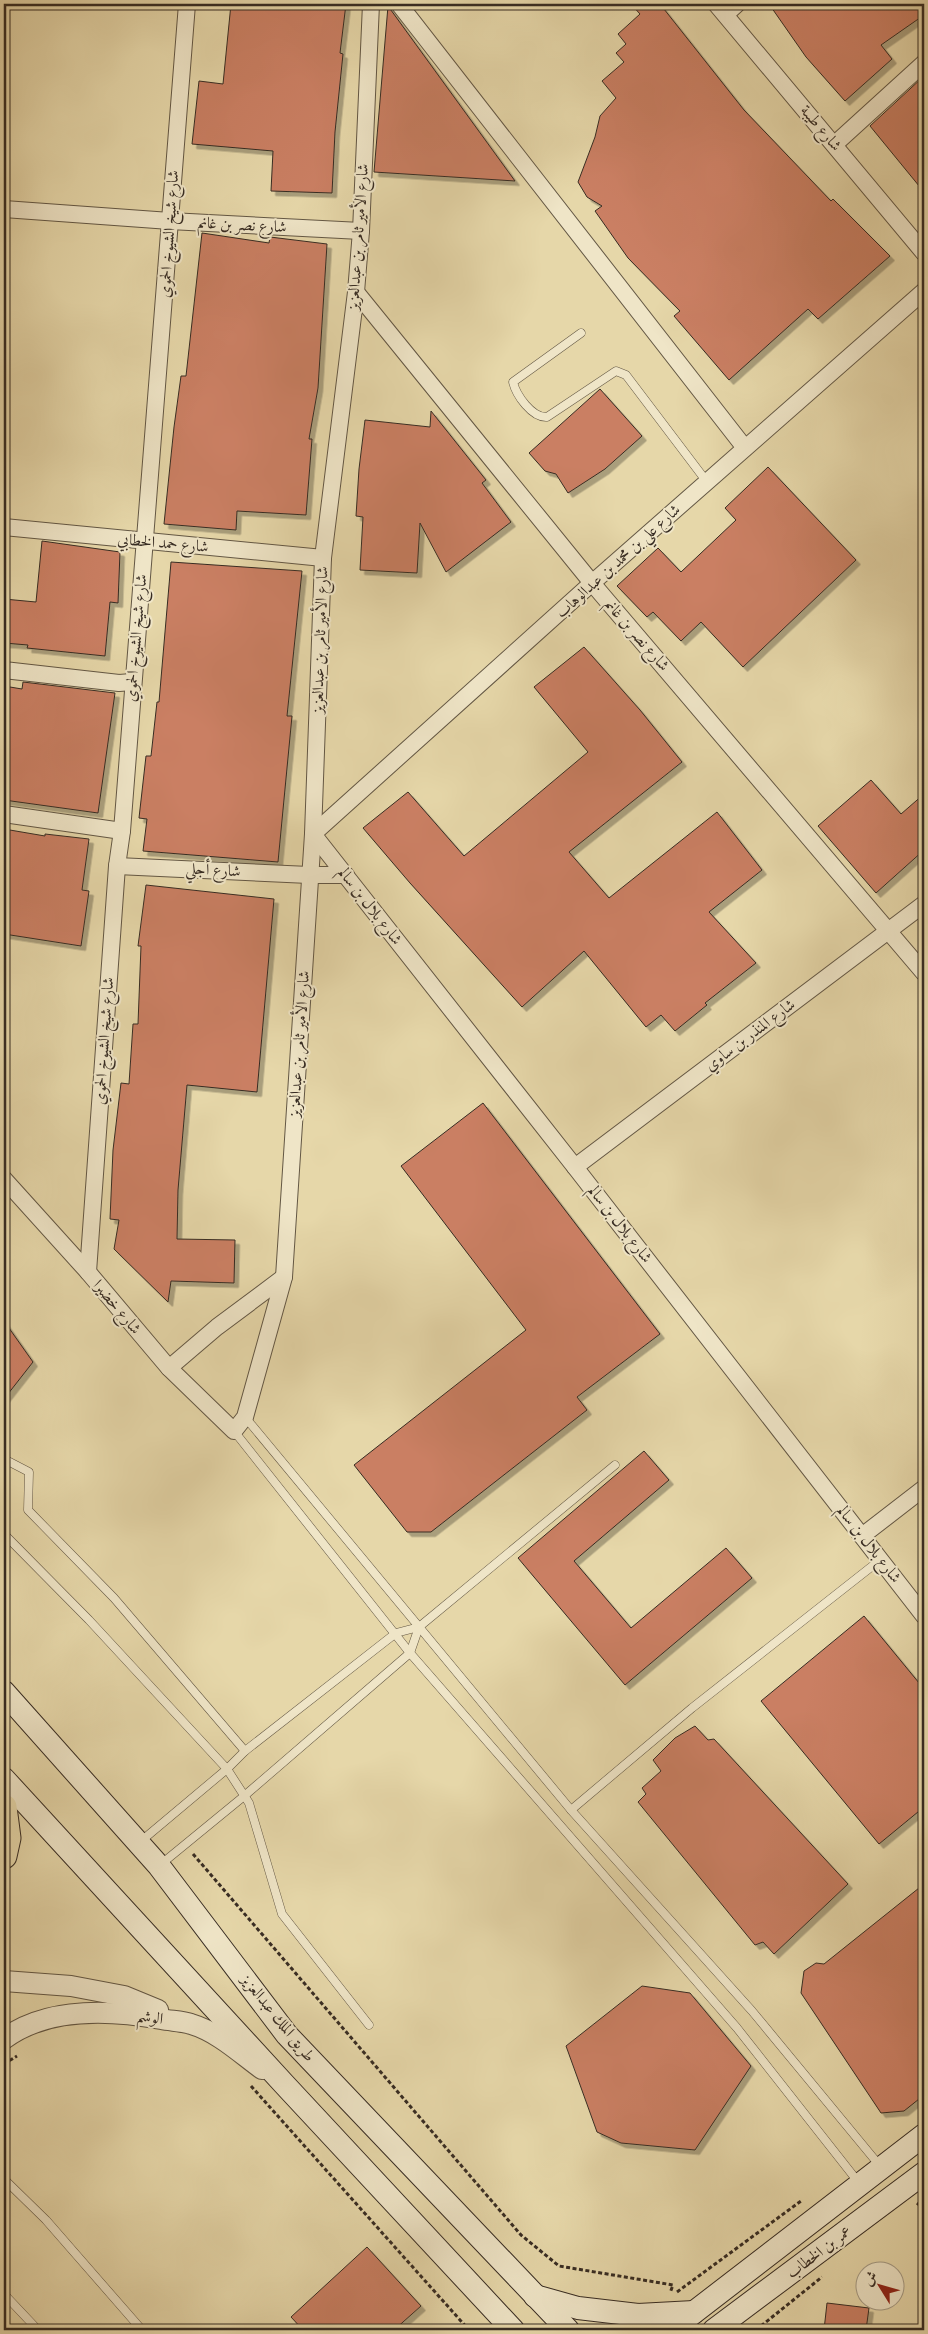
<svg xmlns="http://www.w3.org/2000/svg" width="928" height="2334" font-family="'IM FELL Double Pica',Amiri,serif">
	<defs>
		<filter id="shadow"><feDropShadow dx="4.5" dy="4.5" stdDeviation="0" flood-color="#0004"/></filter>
	</defs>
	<rect width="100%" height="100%" fill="#e6d7a9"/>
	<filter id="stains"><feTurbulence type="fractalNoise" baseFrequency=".004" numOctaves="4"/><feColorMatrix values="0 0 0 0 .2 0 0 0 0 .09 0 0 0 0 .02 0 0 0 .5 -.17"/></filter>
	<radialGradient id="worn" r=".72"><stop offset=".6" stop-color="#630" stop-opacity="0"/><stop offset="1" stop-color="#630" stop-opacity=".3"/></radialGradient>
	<g fill="#ca7f63" stroke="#372c23" filter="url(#shadow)">
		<path d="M231,4H346L340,53L343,54L335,132L332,193L271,191L273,151L192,144L199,81L223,84Z"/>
		<path d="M631,4H660L744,110L831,201L833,199L890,256L818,319L808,309L729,380L674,316L680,311L628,258L595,211L602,206L587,197L578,182L595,137L600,116L616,98L602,81L624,62L616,53L626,44L618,34L640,14Z"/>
		<path d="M769,4H924V15L881,45L892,59L845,101L806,57Z"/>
		<path d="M388,6L515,181L374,172Z"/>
		<path d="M924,76V192L870,126Z"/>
		<path d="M202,233L269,243L270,237L327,244L318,388L309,439H312L306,515L237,511L236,530L164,524L174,427L181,376H186Z"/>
		<path d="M600,389L642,436L605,469L568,493L556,474L545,471L529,453Z"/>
		<path d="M431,411L486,480L482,483L511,522L446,572L420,523L417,573L360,570L363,517L356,516L359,469L365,420L430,427Z"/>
		<path d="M768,467L856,560L743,667L701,622L681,641L653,612L647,617L617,586L658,548L681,572L736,520L725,508Z"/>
		<path d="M42,541L120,552L118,603L110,602L105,656L27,648L28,645L4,643V599L36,602Z"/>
		<path d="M171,562L302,571L287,716H292L278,862L143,851L147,819L139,818L146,756H151L157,702H159Z"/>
		<path d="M584,647L640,710L682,762L569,852L609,898L717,812L762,870L709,912L756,963L705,1003L707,1005L675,1031L661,1015L646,1027L584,951L522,1007L410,883L363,828L408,792L464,856L588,752L534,687Z"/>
		<path d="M23,682L115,693L98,813L4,800V686L22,689Z"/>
		<path d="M871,780L901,814L924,794V850L876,893L818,826Z"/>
		<path d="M4,829L45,836V834L89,839L82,890L89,891L81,946L4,934Z"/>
		<path d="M146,885L274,899L257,1092L187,1085L178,1190L177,1239L235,1240L234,1283L171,1281L168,1302L114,1249L119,1220L110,1219L113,1150L121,1083L129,1084L133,1024H138L141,946H138Z"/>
		<path d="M483,1103L660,1334L577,1397L587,1410L431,1532H407L354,1465L526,1330L401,1166Z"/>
		<path d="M4,1321L33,1362L4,1399Z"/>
		<path d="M644,1451L669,1480L574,1561L631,1628L726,1548L752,1578L625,1685L518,1558Z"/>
		<path d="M864,1616L924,1689V1807L879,1844L761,1701Z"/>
		<path d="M695,1726L708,1740L714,1739L848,1884L774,1954L763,1942L755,1945L638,1802L646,1794L642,1788L661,1771L653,1760L675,1738Z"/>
		<path d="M924,1884V2095L904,2111L881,2113L801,1993L804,1971L816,1963L824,1964Z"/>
		<path d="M642,1986L690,1993L751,2066L695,2150L621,2143L597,2132L566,2046Z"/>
		<path d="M367,2247L421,2306L394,2330H303L291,2317Z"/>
		<path d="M827,2303L869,2308L866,2330H824Z"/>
	</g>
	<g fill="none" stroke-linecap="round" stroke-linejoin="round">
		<g stroke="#635744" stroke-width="9">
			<g id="service">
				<path d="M581,333L513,382C516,395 532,418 547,417L616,371L626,375L707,482"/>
				<path d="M245,1417L571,1810L752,2011L880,2166"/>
				<path d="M234,1431L410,1653L737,2028L859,2183"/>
				<path d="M4,1459L29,1472L28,1510L114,1598L245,1751"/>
				<path d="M4,1534L89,1620L227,1769L249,1803L282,1914L369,2025"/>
				<path d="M571,1810L692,1708L880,1560"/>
				<path d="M140,1842L227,1769L245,1751L396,1633L419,1627L615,1465"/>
				<path d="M160,1865L243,1797L410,1653L419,1627"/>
				<path d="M4,2179L46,2220L142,2330"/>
				<path d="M4,2294L38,2330"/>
			</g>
		</g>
		<g stroke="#635744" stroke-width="18">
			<g id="minor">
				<path d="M399,4L745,448"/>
				<path d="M716,4L924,253"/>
				<path d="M726,14L737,4"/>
				<path d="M835,144L924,63"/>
				<path d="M4,209L170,221L361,231"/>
				<path d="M924,291L592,583L313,834L575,1167L924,1616"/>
				<path d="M356,292L592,583L924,973"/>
				<path d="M4,527L323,558"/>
				<path d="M4,670L119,683L132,682"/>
				<path d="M4,814L122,831"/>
				<path d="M117,866L309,875H346"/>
				<path d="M575,1167L924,904"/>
				<path d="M4,1179L88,1272L169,1368L234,1431L245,1417L284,1277L313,834L323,558L356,292L361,231L371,4"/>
				<path d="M88,1272L117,866L122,831L187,4"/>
				<path d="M169,1368L217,1327L284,1277"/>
				<path d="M862,1536L924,1488"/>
			</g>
		</g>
		<g stroke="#635744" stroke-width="22">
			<g id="tertiary">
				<path d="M4,1981L71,1986L124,1996L158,2010"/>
				<path d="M4,2039C47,2007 111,2010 161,2019C171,2021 182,2021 191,2024C218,2032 240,2053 262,2069"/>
			</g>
		</g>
		<g stroke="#372c23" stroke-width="24">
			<g id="secondary">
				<path d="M4,1692L159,1866L287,2035L568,2330"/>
				<path d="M4,1779L284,2084L513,2330"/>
				<path d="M535,2296L578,2308L638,2315L694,2312"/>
				<path d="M671,2330L924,2135"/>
				<path d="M714,2330L924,2173"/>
			</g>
		</g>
		<g stroke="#372c23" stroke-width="27">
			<path id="primary" d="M4,1807L8,1838L4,1856"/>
		</g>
		<g stroke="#372c23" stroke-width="3" stroke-dasharray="4 2.5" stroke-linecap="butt">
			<path d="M193,1854L521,2235L559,2266L673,2285L670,2293"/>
			<path d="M4,2064L17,2056"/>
			<path d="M251,2086L469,2330"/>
			<path d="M917,2203L924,2209"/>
			<path d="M677,2292L801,2201"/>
			<path d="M756,2330L822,2277"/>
		</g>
		<use href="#service" stroke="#efe5c7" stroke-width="8"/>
		<use href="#minor" stroke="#efe5c7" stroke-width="16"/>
		<use href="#tertiary" stroke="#efe5c7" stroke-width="20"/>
		<use href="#secondary" stroke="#efe5c7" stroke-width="22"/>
		<use href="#primary" stroke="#e6d7a9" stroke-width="25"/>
	</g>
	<g text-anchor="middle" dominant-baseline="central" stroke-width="4" stroke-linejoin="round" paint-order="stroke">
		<g font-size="16" fill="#372c23" stroke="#efe5c7">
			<text transform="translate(821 128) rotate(50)">شارع طيبة</text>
			<text transform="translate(242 225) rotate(3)">شارع نصر بن غانم</text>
			<text transform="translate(169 234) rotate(-86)">شارع شيخ الشيوخ الحموي</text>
			<text transform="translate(358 237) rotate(-86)">شارع الأمير ثامر بن عبدالعزيز</text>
			<text transform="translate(163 543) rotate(5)">شارع حمد الخطابي</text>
			<text transform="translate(618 561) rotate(-42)">شارع علي بن محمد بن عبدالوهاب</text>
			<text transform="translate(637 635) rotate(49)">شارع نصر بن غانم</text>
			<text transform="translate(136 638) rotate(-85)">شارع شيخ الشيوخ الحموي</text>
			<text transform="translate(320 640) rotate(-88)">شارع الأمير ثامر بن عبدالعزيز</text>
			<text transform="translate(213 870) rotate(3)">شارع أجلي</text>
			<text transform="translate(370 906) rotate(52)">شارع بلال بن سالم</text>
			<text transform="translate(750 1035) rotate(-37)">شارع المنذر بن ساوي</text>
			<text transform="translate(104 1041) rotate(-86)">شارع شيخ الشيوخ الحموي</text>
			<text transform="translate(299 1044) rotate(-86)">شارع الأمير ثامر بن عبدالعزيز</text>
			<text transform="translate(620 1224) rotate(52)">شارع بلال بن سالم</text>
			<text transform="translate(117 1307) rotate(50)">شارع خضيرا</text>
			<text transform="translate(869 1544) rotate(52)">شارع بلال بن سالم</text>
			<text transform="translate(150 2017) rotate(10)">الوشم</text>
			<text transform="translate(278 2018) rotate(51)">طريق الملك عبدالعزيز</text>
			<text transform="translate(819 2252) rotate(-37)">عمر بن الخطاب</text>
		</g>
	</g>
	<rect width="928" height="2334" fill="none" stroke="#e6d7a9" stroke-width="20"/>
	<rect x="5" y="5" width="918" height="2324" fill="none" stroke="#372c23" stroke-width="2.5"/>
	<rect x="10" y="10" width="908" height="2314" fill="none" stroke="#372c23"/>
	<g transform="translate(880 2286) rotate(307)"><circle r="24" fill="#efe5c7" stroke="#a59b85"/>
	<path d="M0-4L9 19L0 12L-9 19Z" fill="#8f2418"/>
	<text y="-8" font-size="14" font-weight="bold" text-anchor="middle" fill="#372c23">ش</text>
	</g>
	<rect width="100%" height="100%" filter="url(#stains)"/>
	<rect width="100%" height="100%" fill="url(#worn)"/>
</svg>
